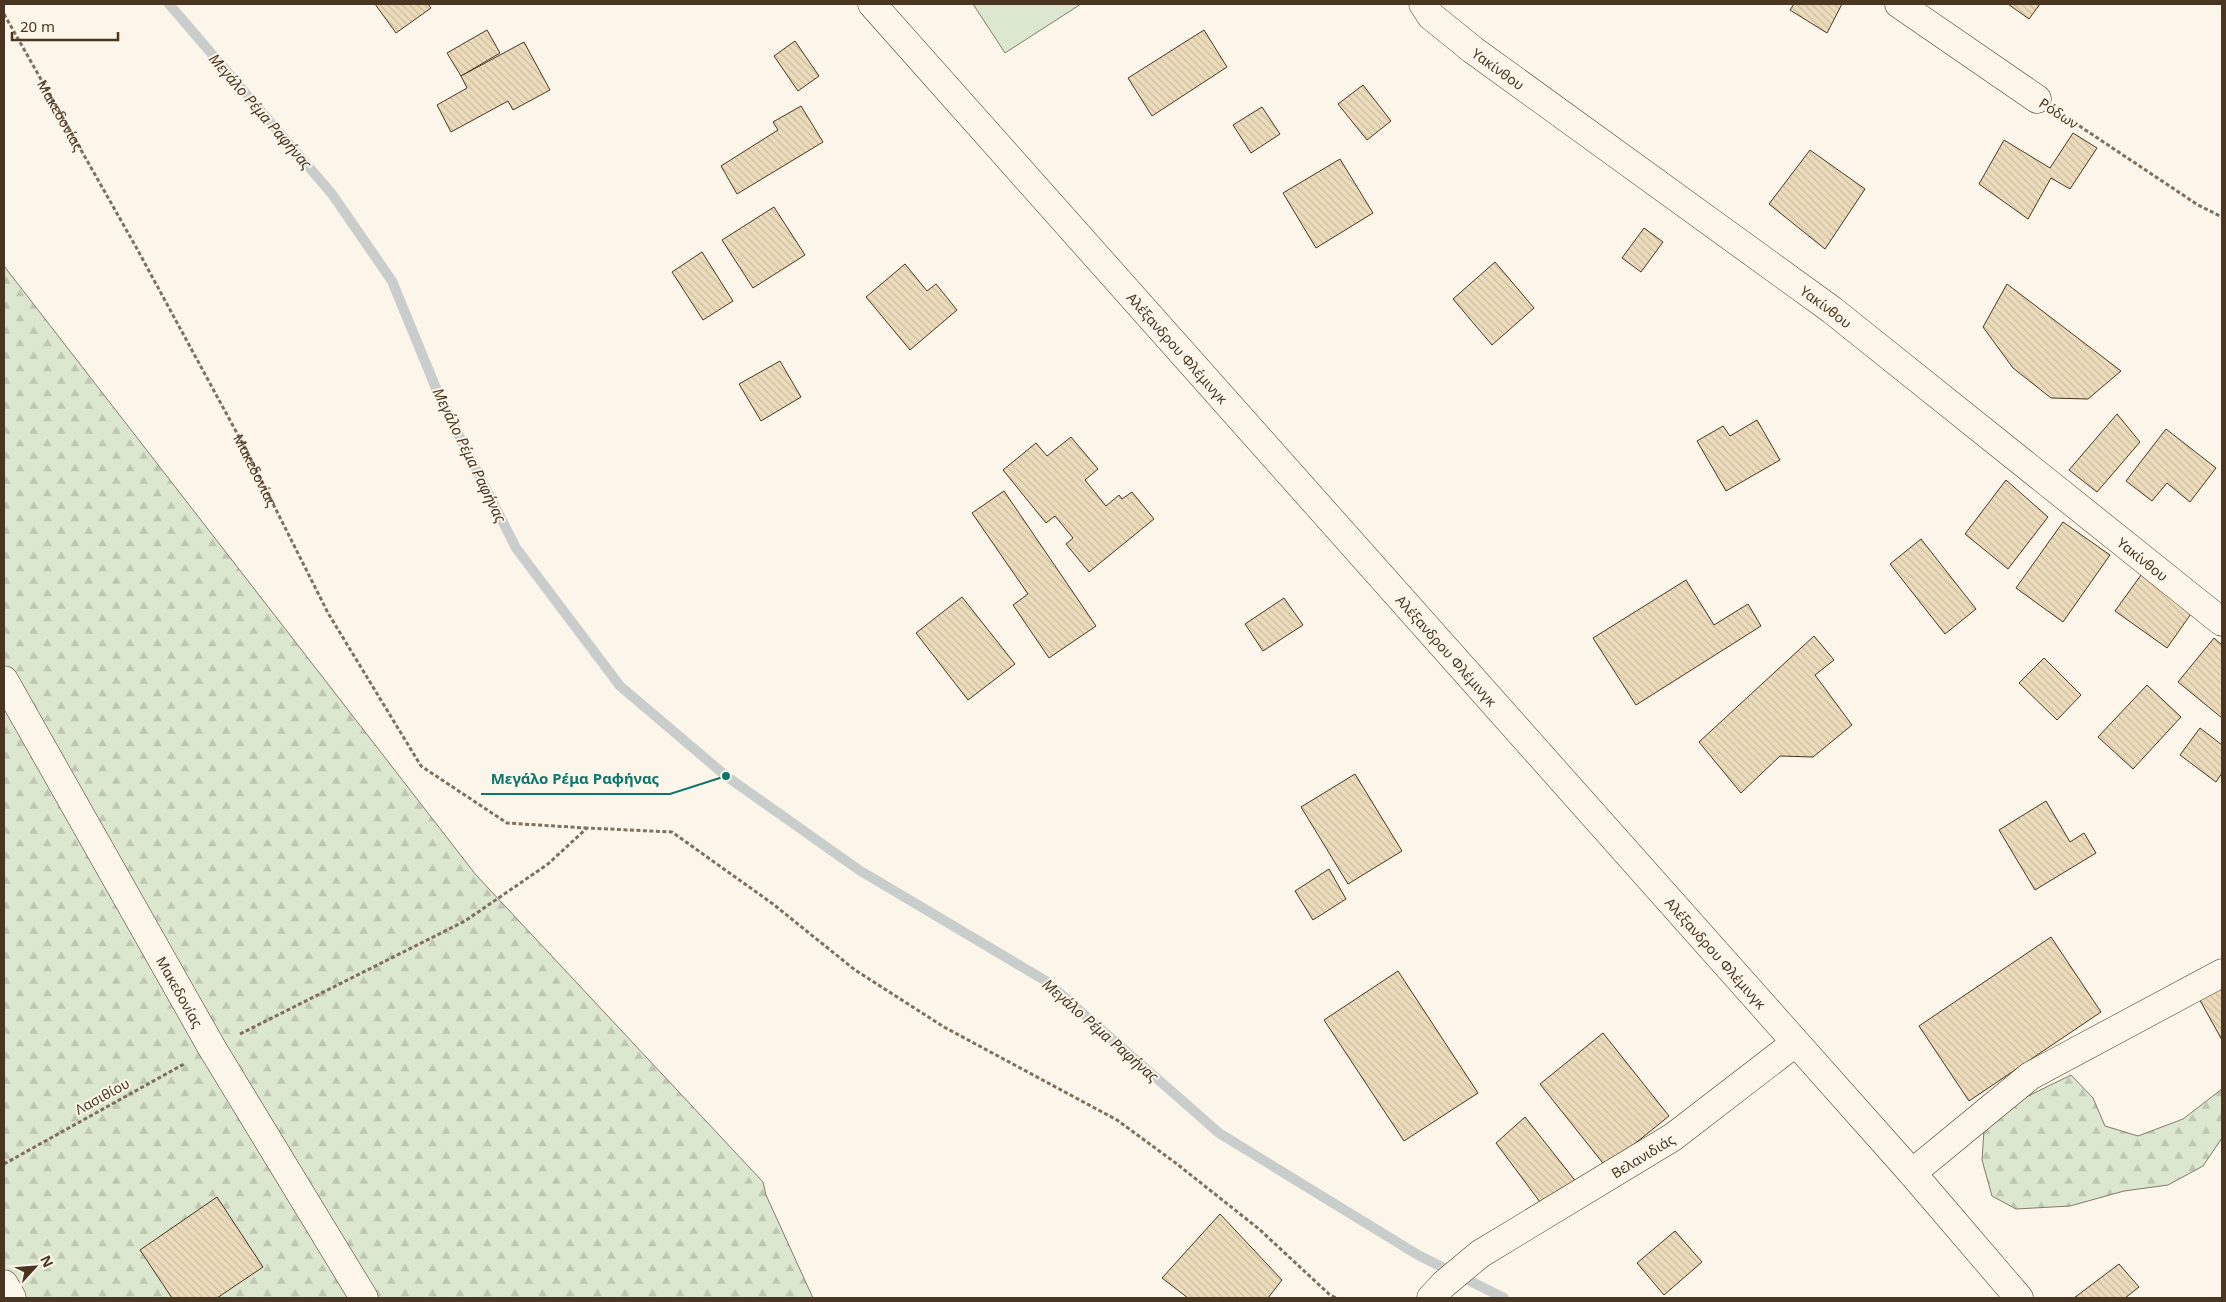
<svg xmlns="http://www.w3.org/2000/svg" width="2226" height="1302" font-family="'Noto Sans',sans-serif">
	<defs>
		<pattern id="forest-firs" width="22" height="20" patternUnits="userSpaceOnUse" patternTransform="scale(1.25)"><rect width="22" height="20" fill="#dce7d0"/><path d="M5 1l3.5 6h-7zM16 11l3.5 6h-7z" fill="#bec7b2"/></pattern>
		<pattern id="building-back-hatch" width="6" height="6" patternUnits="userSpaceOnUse" patternTransform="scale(1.25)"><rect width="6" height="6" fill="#ecdcbc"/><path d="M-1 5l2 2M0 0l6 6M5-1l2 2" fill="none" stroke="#ccbda1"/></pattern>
	</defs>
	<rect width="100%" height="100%" fill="#fbf6e9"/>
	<g fill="url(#forest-firs)" stroke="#887966">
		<path d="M4,266L476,875L763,1182L766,1195L813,1298H4Z"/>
		<path d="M2071,1075L2093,1098L2105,1126L2138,1136L2183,1119L2222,1089V1138L2203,1166L2168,1185L2124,1191L2070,1206L2016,1209L1992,1196L1982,1160L1984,1130L2022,1099Z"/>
	</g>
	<path fill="#dce7d0" stroke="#887966" d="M973,4H1081L1005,53Z"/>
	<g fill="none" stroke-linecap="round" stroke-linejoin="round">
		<path stroke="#c9cecd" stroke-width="10" d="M169,4L332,194L392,281L440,398L516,548L620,686L726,776L859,870L1046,981L1219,1133L1418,1255L1504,1298"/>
	</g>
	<g fill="url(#building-back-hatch)" stroke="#4a3520">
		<path d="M375,4H428L431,8L396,33Z"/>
		<path d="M1794,4H1842L1827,33L1790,10Z"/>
		<path d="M2008,4H2040L2029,19Z"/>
		<path d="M487,30L500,53L461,76L447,53Z"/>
		<path d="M1204,30L1227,67L1152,116L1128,78Z"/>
		<path d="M795,41L819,76L798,91L774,56Z"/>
		<path d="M524,42L550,90L513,110L508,101L451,132L437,105L467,88L461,76Z"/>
		<path d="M1363,85L1391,121L1367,140L1338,104Z"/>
		<path d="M801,106L823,142L737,194L721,166L778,130L773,122Z"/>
		<path d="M1262,107L1280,134L1251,153L1233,125Z"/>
		<path d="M2073,133L2097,148L2070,189L2051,178L2028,219L1979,184L2004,140L2050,168Z"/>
		<path d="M1810,150L1865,189L1825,249L1769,204Z"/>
		<path d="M1340,159L1373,213L1316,248L1283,193Z"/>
		<path d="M774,207L805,255L753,288L722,240Z"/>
		<path d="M1644,228L1663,242L1641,272L1622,258Z"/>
		<path d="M702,252L733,301L703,320L672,272Z"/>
		<path d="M1495,262L1534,308L1492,345L1453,299Z"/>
		<path d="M905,264L927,291L936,284L957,310L910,350L866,297Z"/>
		<path d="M2007,284L2121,371L2088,399L2051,398L2013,368L1983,327Z"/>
		<path d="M780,361L801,397L761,421L739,384Z"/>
		<path d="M2117,414L2140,442L2097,492L2069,470Z"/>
		<path d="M1757,420L1780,460L1726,491L1697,441L1723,426L1730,436Z"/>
		<path d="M2166,429L2216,468L2190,502L2167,483L2152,501L2126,481Z"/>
		<path d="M1071,437L1098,469L1085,480L1106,506L1119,495L1122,499L1132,492L1154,519L1089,572L1066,544L1073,538L1055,516L1046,523L1003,470L1036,443L1047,456Z"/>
		<path d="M2006,480L2048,517L2008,569L1965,534Z"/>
		<path d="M1004,491L1096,626L1049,658L1013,605L1028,594L972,513Z"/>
		<path d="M2063,522L2110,555L2063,622L2016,588Z"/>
		<path d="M1921,539L1976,609L1945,634L1890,564Z"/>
		<path d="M2141,575L2193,611L2167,648L2115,611Z"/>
		<path d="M1686,580L1714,625L1748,604L1761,626L1636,705L1593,638Z"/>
		<path d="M962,597L1015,664L968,700L916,633Z"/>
		<path d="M1284,598L1303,625L1263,651L1245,624Z"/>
		<path d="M1814,636L1834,660L1815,675L1852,725L1813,757L1780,756L1741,793L1699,742Z"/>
		<path d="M2214,638L2222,645V718L2178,682Z"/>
		<path d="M2044,658L2081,695L2057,720L2019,683Z"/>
		<path d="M2147,685L2181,717L2133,769L2098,737Z"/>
		<path d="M2200,728L2222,745V773L2216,782L2180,755Z"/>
		<path d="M1355,774L1402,851L1348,884L1301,807Z"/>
		<path d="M2046,801L2070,842L2084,833L2096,853L2035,890L1999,830Z"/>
		<path d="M1329,869L1346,899L1313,920L1295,891Z"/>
		<path d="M2051,937L2101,1012L1969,1101L1919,1026Z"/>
		<path d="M1398,971L1478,1093L1404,1141L1324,1020Z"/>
		<path d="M2222,981V1040L2197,995Z"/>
		<path d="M1603,1033L1669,1116L1606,1167L1540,1084Z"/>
		<path d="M1525,1117L1577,1183L1540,1202L1496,1143Z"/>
		<path d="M217,1197L263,1267L217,1298H172L140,1250Z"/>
		<path d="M1220,1214L1282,1280L1268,1298H1188L1162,1278Z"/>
		<path d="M1675,1231L1702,1262L1664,1295L1637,1263Z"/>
		<path d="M2119,1264L2139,1287L2125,1298H2074Z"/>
	</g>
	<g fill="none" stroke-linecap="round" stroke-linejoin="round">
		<g stroke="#4a3520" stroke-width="29">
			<g id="street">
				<path id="s2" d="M1423,4L1431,16L1473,50L1832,310L2222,622"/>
				<path d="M1899,4L2037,99"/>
				<path id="s3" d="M4,680L212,1048L364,1298"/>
				<path d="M1912,1173L2030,1076L2222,973"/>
				<path d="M4,1284L12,1298"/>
				<path id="s4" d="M1431,1298L1444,1284L1480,1254L1673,1137L1795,1043"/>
			</g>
		</g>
		<g stroke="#4a3520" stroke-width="29">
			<g id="primary">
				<path id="s5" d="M872,4L1912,1173L2019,1298"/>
			</g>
		</g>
		<g stroke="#7f6f5c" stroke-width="3" stroke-dasharray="4 2.5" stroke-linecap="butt">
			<path id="s1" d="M4,14L136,247L245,448L328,613L421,766L507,823L586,828"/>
			<path d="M2063,115L2198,205L2222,217"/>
			<path d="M240,1034L465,921L548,864L587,828L672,832L773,904L855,970L944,1027L1117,1120L1177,1164L1259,1229L1330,1295L1336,1298"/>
			<path d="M4,1164L184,1064"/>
		</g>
		<use href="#street" stroke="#fbf6e9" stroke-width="28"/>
		<use href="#primary" stroke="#fbf6e9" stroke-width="28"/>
	</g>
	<g text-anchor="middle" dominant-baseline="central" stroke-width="4" stroke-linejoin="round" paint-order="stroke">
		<g font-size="14" fill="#4a3520" stroke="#fbf6e9">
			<text stroke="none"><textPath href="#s2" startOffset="100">Υακίνθου</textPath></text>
			<text transform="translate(2059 113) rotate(33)">Ρόδων</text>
			<text stroke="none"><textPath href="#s1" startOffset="116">Μακεδονίας</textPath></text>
			<text stroke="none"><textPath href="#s2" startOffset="505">Υακίνθου</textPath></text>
			<text stroke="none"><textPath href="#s5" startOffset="460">Αλέξανδρου Φλέμινγκ</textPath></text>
			<text stroke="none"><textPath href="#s1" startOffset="521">Μακεδονίας</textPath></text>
			<text stroke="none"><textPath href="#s2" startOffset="910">Υακίνθου</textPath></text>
			<text stroke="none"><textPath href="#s5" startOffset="865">Αλέξανδρου Φλέμινγκ</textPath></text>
			<text stroke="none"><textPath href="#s5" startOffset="1270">Αλέξανδρου Φλέμινγκ</textPath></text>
			<text stroke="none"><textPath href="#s3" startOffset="358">Μακεδονίας</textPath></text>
			<text transform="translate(102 1096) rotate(-29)">Λασιθίου</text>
			<text stroke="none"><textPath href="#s4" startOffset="256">Βελανιδιάς</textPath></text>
		</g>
		<g font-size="15" font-style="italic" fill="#4a3520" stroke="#fbf6e9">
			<text transform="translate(261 111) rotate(49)">Μεγάλο Ρέμα Ραφήνας</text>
			<text transform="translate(470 455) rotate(64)">Μεγάλο Ρέμα Ραφήνας</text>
			<text transform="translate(1101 1030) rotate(41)">Μεγάλο Ρέμα Ραφήνας</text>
		</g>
	</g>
	<path fill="none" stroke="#0f766e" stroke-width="2" d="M726 776L670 794H481"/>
	<circle fill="#0f766e" stroke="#fbf6e9" stroke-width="2" cx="726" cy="776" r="5"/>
	<g font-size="15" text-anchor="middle" font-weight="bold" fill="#0f766e" stroke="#fbf6e9" stroke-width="4" stroke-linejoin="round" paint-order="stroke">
		<text x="575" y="784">Μεγάλο Ρέμα Ραφήνας</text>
	</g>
	<rect width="2226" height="1302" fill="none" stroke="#4a3520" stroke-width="10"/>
	<g transform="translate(35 1267) rotate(64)" stroke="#fbf6e9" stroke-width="4" paint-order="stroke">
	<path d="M0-4L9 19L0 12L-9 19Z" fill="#4a3520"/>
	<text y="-8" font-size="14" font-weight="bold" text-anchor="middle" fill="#4a3520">N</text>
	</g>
	<path d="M12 32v8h106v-8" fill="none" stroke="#4a3520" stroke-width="2.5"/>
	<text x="20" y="32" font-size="15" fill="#4a3520" stroke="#fbf6e9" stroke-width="4" paint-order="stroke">20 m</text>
</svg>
